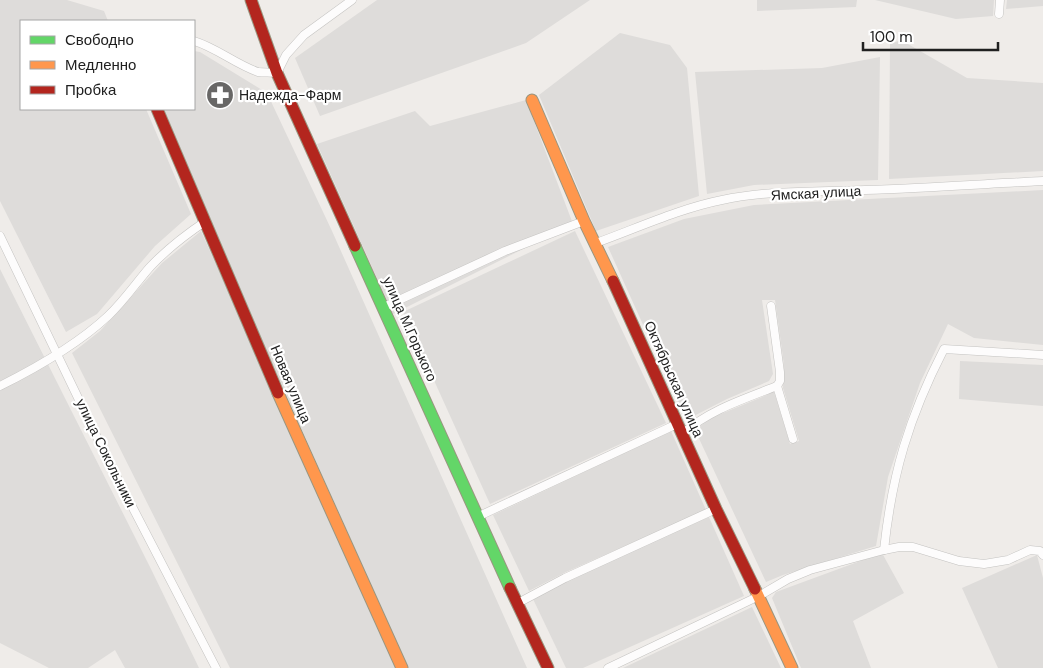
<svg xmlns="http://www.w3.org/2000/svg" width="1043" height="668" font-family="'DM Sans',sans-serif">
	<rect width="100%" height="100%" fill="#efece9"/>
	<g fill="#dedcda">
		<path d="M0,0H67L104,11L108,21H21V109H146L191,214L155,246L97,314L66,332L0,201Z"/>
		<path d="M377,0H590L526,43L320,116L295,58Z"/>
		<path d="M757,0H857L856,7L757,11Z"/>
		<path d="M875,0H994L993,16L956,19Z"/>
		<path d="M1007,0H1043V6L1006,9Z"/>
		<path d="M620,33L670,45L687,68L699,196L596,231L539,95Z"/>
		<path d="M901,40L967,78L1043,83V171L889,179L890,44Z"/>
		<path d="M194,51L200,52L267,93L332,231L527,668H408L262,340L163,109H194Z"/>
		<path d="M880,57L878,180L754,185L707,194L695,72L822,68Z"/>
		<path d="M526,100L573,224L393,314L317,144L415,111L430,126Z"/>
		<path d="M1043,190V345L974,338L948,324L920,383L888,477L876,546L783,575L766,582L695,430L711,418L774,392L790,444L799,441L783,388L784,365L775,300H762L773,374L769,381L727,399L686,420L608,247L684,219L754,205Z"/>
		<path d="M201,231L398,668H230L72,353L100,331L162,263Z"/>
		<path d="M575,231L666,423L490,504L403,312Z"/>
		<path d="M0,269L151,569L199,668H125L115,650L88,668H49L0,643Z"/>
		<path d="M960,361L1043,365V406L959,399Z"/>
		<path d="M671,431L706,510L566,572L529,591L493,515Z"/>
		<path d="M709,517L744,596L583,668H566L533,599L580,573Z"/>
		<path d="M882,553L904,593L853,621L871,668H801L772,598L776,592Z"/>
		<path d="M1037,555L1043,578V668H998L962,588Z"/>
		<path d="M752,607L781,668H623Z"/>
	</g>
	<g fill="none" stroke-linecap="round" stroke-linejoin="round">
		<g stroke="#c4c3c1" stroke-width="9">
			<g id="street">
				<path d="M999,14L1000,0"/>
				<path d="M194,41C217,48 235,64 258,72C264,73 271,72 277,73L286,55L304,35L352,0"/>
				<path d="M0,236L108,460L216,668"/>
				<path d="M596,243C635,229 681,208 722,200C768,190 818,192 865,190C924,188 984,184 1043,181"/>
				<path d="M771,306L780,372V381L777,386L793,439"/>
				<path d="M384,307L505,251L584,221"/>
				<path d="M0,386C38,367 77,345 108,316C124,301 136,283 150,267C168,248 185,235 206,221"/>
				<path d="M682,434C709,410 744,399 777,386"/>
				<path d="M477,517L677,424"/>
				<path d="M884,550C892,474 909,417 944,349L1043,355"/>
				<path d="M518,603L565,578L716,509"/>
				<path d="M608,668L759,596L788,579L810,570L884,550L899,547H913L959,561L984,564L1008,560L1030,550L1040,551L1043,555"/>
			</g>
		</g>
		<g stroke="#9a9680" stroke-width="13">
			<path id="fast" d="M355,246L510,588"/>
		</g>
		<g stroke="#9a9680" stroke-width="13">
			<g id="slow">
				<path d="M532,100L584,221L613,281"/>
				<path d="M278,393L402,668"/>
				<path d="M755,589L792,668"/>
			</g>
		</g>
		<g stroke="#9a9680" stroke-width="13">
			<g id="jam">
				<path d="M251,0L277,73L355,246"/>
				<path d="M157,109L278,393"/>
				<path d="M613,281L716,509L755,589"/>
				<path d="M510,588L548,668"/>
			</g>
		</g>
		<use href="#street" stroke="#fdfcfc" stroke-width="8"/>
		<use href="#fast" stroke="#63d668" stroke-width="11"/>
		<use href="#slow" stroke="#ff974d" stroke-width="11"/>
		<use href="#jam" stroke="#b3261e" stroke-width="11"/>
	</g>
	<defs>
		<g id="pharmacy-disc" transform="scale(1.4375)"><circle r="9.5" fill="#686766" stroke="#fff"/><path d="M-2-6h4v4h4v4h-4v4h-4v-4h-4v-4h4Z" fill="#fff"/></g>
	</defs>
	<g fill-rule="evenodd">
		<use href="#pharmacy-disc" x="220" y="95"/>
	</g>
	<g text-anchor="middle" dominant-baseline="central" stroke-width="4.5" stroke-linejoin="round" paint-order="stroke">
		<g font-size="14" fill="#202020" stroke="#fff" text-anchor="start">
			<text x="239" y="95">Надежда-Фарм</text>
		</g>
		<g font-size="14" fill="#202020" stroke="#fff">
			<text transform="translate(816 193) rotate(-3)">Ямская улица</text>
			<text transform="translate(410 329) rotate(66)">улица М.Горького</text>
			<text transform="translate(674 379) rotate(66)">Октябрьская улица</text>
			<text transform="translate(291 384) rotate(67)">Новая улица</text>
			<text transform="translate(106 453) rotate(64)">улица Сокольники</text>
		</g>
	</g>
	<rect x="20" y="20" width="175" height="90" fill="#ffffff" stroke="#a6a6a6"/>
	<rect x="30" y="36" width="25" height="8" fill="#63d668" stroke="#a6a6a6"/>
	<text x="65" y="45" font-size="15" fill="#202020">Свободно</text>
	<rect x="30" y="61" width="25" height="8" fill="#ff974d" stroke="#a6a6a6"/>
	<text x="65" y="70" font-size="15" fill="#202020">Медленно</text>
	<rect x="30" y="86" width="25" height="8" fill="#b3261e" stroke="#a6a6a6"/>
	<text x="65" y="95" font-size="15" fill="#202020">Пробка</text>
	<path d="M863 42v8h135v-8" fill="none" stroke="#202020" stroke-width="2.5"/>
	<text x="870" y="42" font-size="15" fill="#202020" stroke="#ffffff" stroke-width="4" paint-order="stroke">100 m</text>
</svg>
